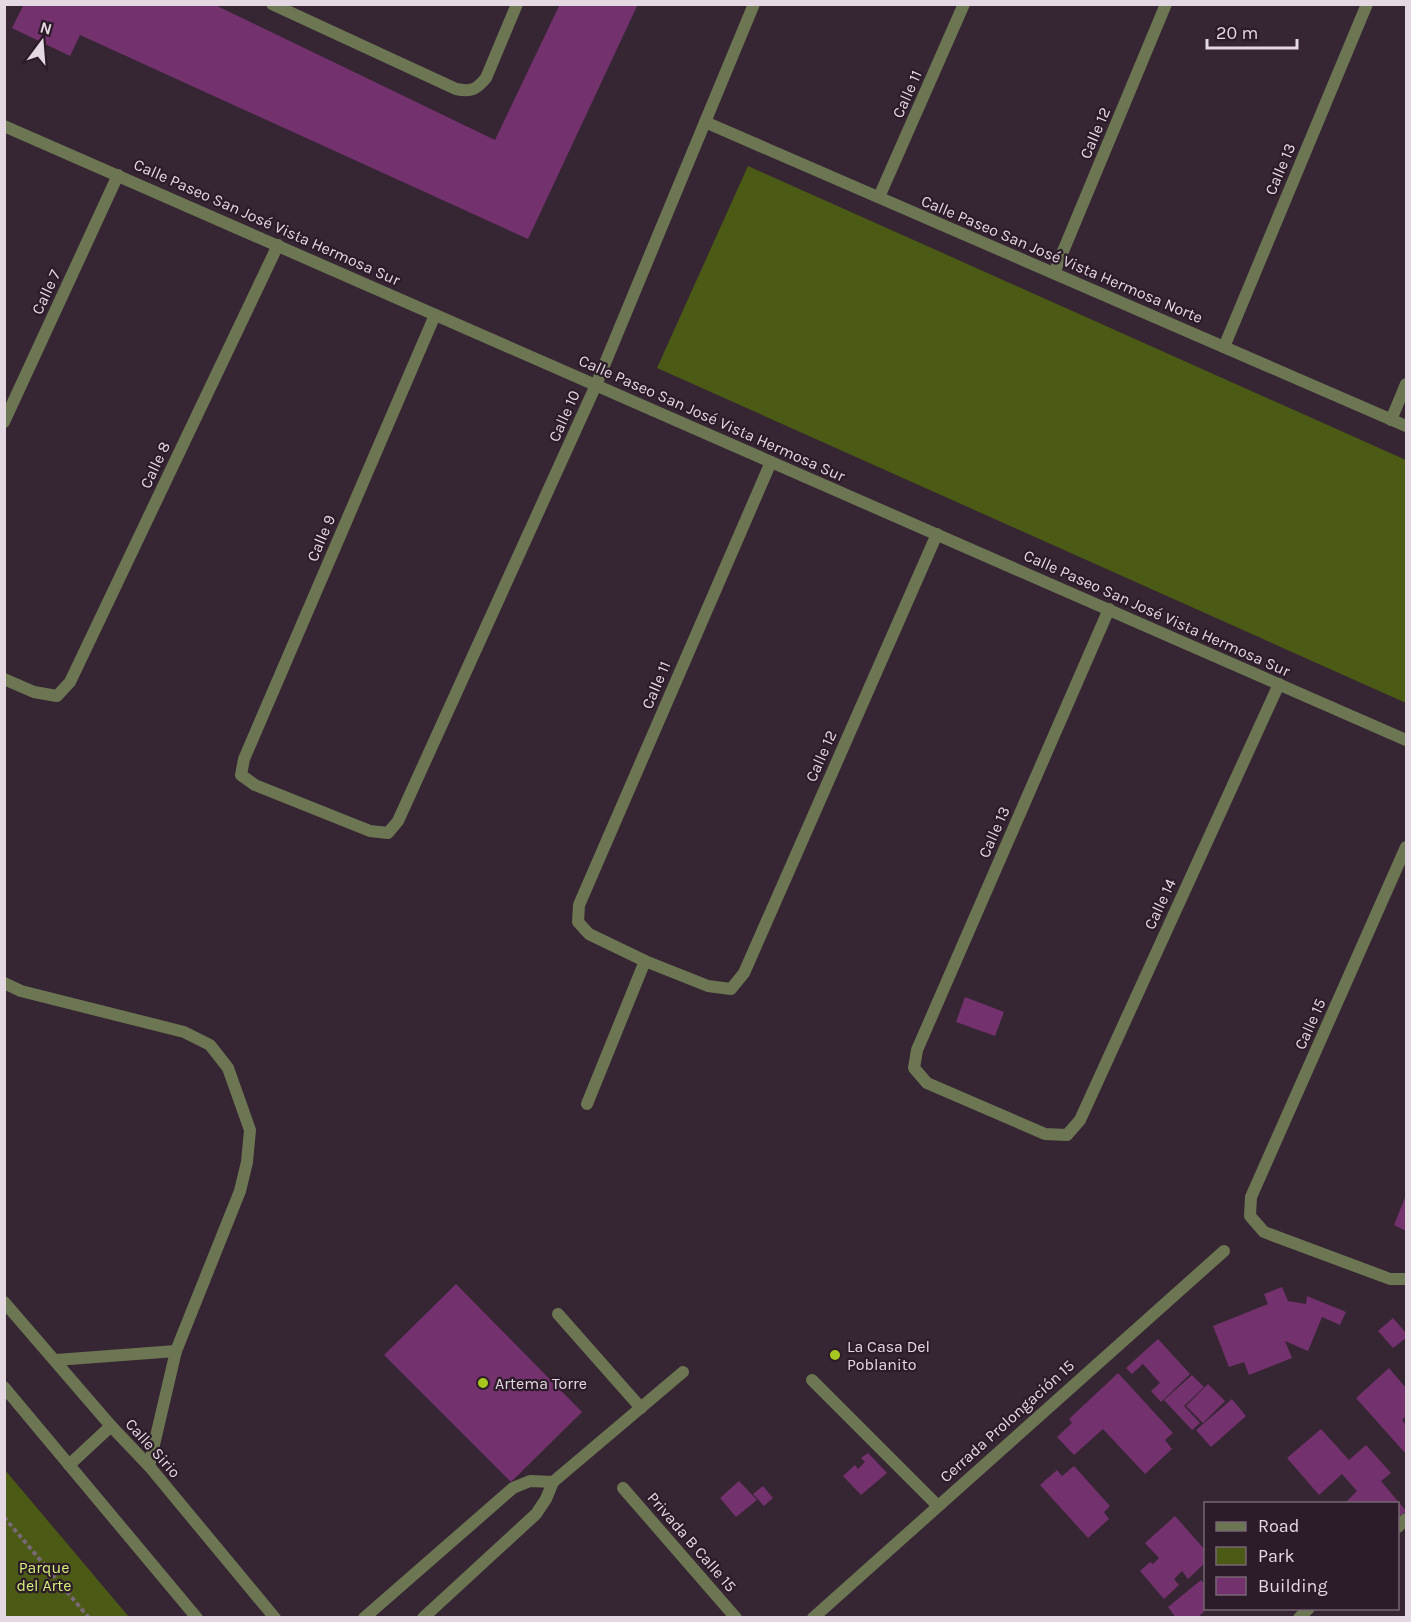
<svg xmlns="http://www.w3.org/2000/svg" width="1411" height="1622" font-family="Karla,sans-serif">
	<rect width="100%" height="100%" fill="#362533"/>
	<g fill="#4b5a14">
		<path d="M748,166L1406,460V703L657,368Z"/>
		<path d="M4,1470H5L129,1617H5Z"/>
	</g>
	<g fill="#73326d">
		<path d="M24,4H213L495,140L560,4H638L528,239L80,35L70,56L12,28Z"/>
		<path d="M965,997L1004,1012L995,1036L956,1022Z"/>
		<path d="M1406,1195V1231L1394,1225Z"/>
		<path d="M456,1284L582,1412L511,1482L384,1355Z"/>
		<path d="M1282,1287L1288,1301L1306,1304L1307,1296L1346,1312L1340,1325L1322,1317L1308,1351L1285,1341L1292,1358L1249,1375L1244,1362L1229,1367L1213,1326L1268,1304L1264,1294Z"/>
		<path d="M1393,1318L1406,1333V1338L1393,1348L1378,1331Z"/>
		<path d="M1158,1339L1190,1374L1161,1402L1151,1391L1160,1383L1143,1364L1132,1374L1126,1368Z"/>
		<path d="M1389,1368L1406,1388V1416L1402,1420L1406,1425V1454L1356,1398Z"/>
		<path d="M1118,1373L1173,1433L1165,1440L1172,1449L1145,1474L1103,1429L1074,1455L1057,1437L1072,1423L1069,1419Z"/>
		<path d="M1192,1375L1204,1387L1184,1406L1200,1423L1192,1430L1164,1400Z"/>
		<path d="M1208,1384L1225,1401L1203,1423L1186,1406Z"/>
		<path d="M1232,1399L1246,1416L1211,1447L1196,1430Z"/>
		<path d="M1321,1429L1349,1460L1366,1445L1391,1473L1381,1481L1406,1511L1398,1518V1504H1344L1357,1491L1342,1474L1319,1495L1287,1458Z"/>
		<path d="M868,1453L887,1473L861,1495L843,1476L855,1465L858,1469L865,1462L861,1458Z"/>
		<path d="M1074,1466L1110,1506L1104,1512L1109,1519L1088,1538L1040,1485L1057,1470L1062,1476Z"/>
		<path d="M739,1481L757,1500L736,1517L720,1498Z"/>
		<path d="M763,1486L773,1498L764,1506L753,1494Z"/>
		<path d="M1175,1516L1206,1551V1562L1188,1579L1182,1571L1174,1579L1179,1585L1164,1599L1140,1571L1150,1562L1153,1564L1159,1558L1145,1543Z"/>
		<path d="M1201,1580L1206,1586V1608H1208L1197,1618H1176L1168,1607Z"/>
	</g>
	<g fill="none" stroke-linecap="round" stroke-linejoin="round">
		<path stroke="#786976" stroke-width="4" stroke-dasharray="4.5 3" stroke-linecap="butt" d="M4,1517L89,1618"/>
		<g stroke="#6c7652" stroke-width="12">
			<path d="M272,4L456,89C471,92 476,90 486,78L517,4"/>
			<path d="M558,1314L641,1408"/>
			<path d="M4,1387L197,1618"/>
			<path d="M69,1465L111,1426"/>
			<path d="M364,1618L513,1488L530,1481L553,1482"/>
			<path d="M423,1618L536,1514L546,1499L553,1482L683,1372"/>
		</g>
		<g stroke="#6c7652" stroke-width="12">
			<path d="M705,122L1406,426"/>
			<path d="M4,126L1406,740"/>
			<path d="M879,197L964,4"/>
			<path d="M1054,273L1166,4"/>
			<path d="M435,315L244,759L241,775L255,785L370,831L388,833L398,821L596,385L754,4"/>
			<path d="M1224,347L1367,4"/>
			<path d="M1391,420L1406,384"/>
			<path d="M4,422L118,175"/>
			<path d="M771,462L579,905L578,922L589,934L645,961L708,986L731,989L744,973L937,534"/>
			<path d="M1109,609L917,1050L914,1068L927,1083L1045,1134L1067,1135L1080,1120L1279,684"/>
			<path d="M4,679L34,692L57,696L70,682L278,245"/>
			<path d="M1406,847L1251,1197L1250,1216L1264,1232L1390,1279H1406"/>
			<path d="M4,983L21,991L184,1032L210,1045L228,1068L250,1130L247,1162L240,1191L176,1351L149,1466"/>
			<path d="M587,1104L645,961"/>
			<path d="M4,1302L111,1426L149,1466L275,1618"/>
			<path d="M56,1360L176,1351"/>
			<path d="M812,1380L937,1505"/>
			<path d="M623,1488L736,1618"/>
			<path d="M1398,1527L1406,1519"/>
			<path d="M813,1618L1224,1251"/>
			<path d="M1299,1618L1309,1608"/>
		</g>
	</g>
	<g fill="#a7c71e" stroke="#2c1b29" stroke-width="2">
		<circle cx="835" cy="1355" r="6"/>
		<circle cx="483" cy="1383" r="6"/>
	</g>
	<g text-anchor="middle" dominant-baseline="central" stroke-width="4.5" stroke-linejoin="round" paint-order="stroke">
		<g font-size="16" fill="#e4d8e2" stroke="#2c1b29">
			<text transform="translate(907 94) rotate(-66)">Calle 11</text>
			<text transform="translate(1095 133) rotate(-67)">Calle 12</text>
			<text transform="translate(1280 169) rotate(-67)">Calle 13</text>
			<text transform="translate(267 222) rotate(24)">Calle Paseo San José Vista Hermosa Sur</text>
			<text transform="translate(1062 259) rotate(23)">Calle Paseo San José Vista Hermosa Norte</text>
			<text transform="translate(46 292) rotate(-65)">Calle 7</text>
			<text transform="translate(564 416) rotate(-66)">Calle 10</text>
			<text transform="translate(712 418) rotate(24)">Calle Paseo San José Vista Hermosa Sur</text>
			<text transform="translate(155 465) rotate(-65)">Calle 8</text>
			<text transform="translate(321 538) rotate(-67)">Calle 9</text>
			<text transform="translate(1157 613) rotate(24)">Calle Paseo San José Vista Hermosa Sur</text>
			<text transform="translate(656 685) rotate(-67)">Calle 11</text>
			<text transform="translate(821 756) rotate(-66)">Calle 12</text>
			<text transform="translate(994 832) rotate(-66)">Calle 13</text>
			<text transform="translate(1160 904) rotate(-65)">Calle 14</text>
			<text transform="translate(1310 1024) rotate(-66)">Calle 15</text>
			<text transform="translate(1007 1421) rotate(-42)">Cerrada Prolongación 15</text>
			<text transform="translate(153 1448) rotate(48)">Calle Sirio</text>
			<text transform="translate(692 1542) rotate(49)">Privada B Calle 15</text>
		</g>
		<g font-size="16" fill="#e4d8e2" stroke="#2c1b29" text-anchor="start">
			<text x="847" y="1346">La Casa Del<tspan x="847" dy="18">Poblanito</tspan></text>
			<text x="495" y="1383">Artema Torre</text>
		</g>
		<g font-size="16" fill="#d2ef77" stroke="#2c1b29">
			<text x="44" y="1567">Parque<tspan x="44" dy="18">del Arte</tspan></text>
		</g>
	</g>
	<rect width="1411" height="1622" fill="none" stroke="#e4d8e2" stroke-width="12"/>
	<rect x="1204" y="1502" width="195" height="108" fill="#2c1b29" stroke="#766773" stroke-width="1.5"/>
	<rect x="1216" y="1522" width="30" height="9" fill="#6c7652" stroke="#766773" stroke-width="1.5"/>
	<text x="1258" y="1532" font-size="18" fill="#e4d8e2">Road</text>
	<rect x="1216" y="1547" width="30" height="18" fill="#4b5a14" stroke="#766773" stroke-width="1.5"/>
	<text x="1258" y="1562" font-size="18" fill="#e4d8e2">Park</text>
	<rect x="1216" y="1577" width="30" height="18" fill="#73326d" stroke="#766773" stroke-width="1.5"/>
	<text x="1258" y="1592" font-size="18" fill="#e4d8e2">Building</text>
	<g transform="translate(42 42) rotate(16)" stroke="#2c1b29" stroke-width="4.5" paint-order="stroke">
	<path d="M0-4.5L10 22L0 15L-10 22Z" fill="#e4d8e2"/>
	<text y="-9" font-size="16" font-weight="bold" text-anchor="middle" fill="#e4d8e2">N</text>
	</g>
	<path d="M1207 39v9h90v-9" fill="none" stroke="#e4d8e2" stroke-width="3"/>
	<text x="1216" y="39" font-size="18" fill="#e4d8e2" stroke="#2c1b29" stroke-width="4.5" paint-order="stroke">20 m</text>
</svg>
